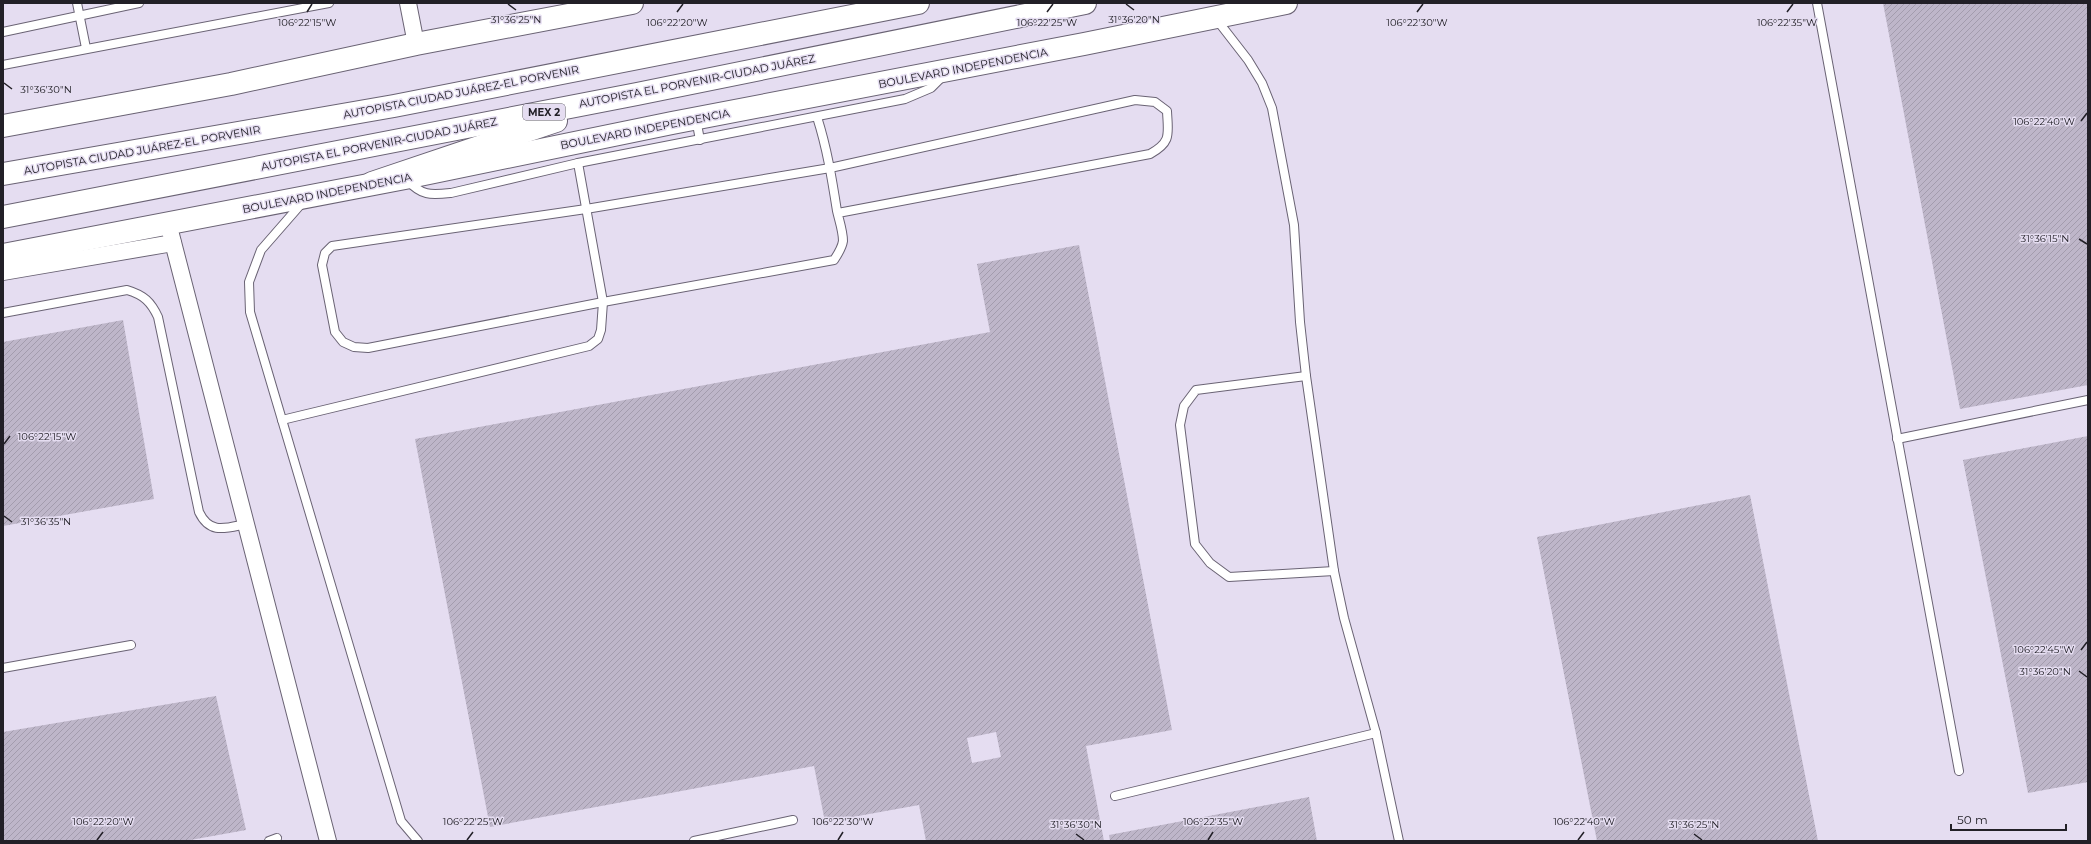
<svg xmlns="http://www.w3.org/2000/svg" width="2091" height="844" font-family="Montserrat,sans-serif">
	<defs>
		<pattern id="building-hatch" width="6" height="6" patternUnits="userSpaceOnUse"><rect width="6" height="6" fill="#beb6c9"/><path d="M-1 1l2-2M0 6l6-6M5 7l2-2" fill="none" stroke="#a39cad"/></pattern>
	</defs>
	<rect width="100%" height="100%" fill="#e5ddf1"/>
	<g fill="url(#building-hatch)" fill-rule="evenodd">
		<path d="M1883,3H2088V385L1960,409Z"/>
		<path d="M1079,245L1172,730L1086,746L1104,841H926L919,805L825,822L814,766L490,827L415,439L990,332L977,264ZM996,732L1001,757L972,763L967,738Z"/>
		<path d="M123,320L154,499L3,526V342Z"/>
		<path d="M2088,436V782L2028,793L1963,460Z"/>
		<path d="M1750,495L1818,841H1597L1537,537Z"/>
		<path d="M216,696L246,830L185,841H3V732Z"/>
		<path d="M1309,797L1317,841H1110L1109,835Z"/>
	</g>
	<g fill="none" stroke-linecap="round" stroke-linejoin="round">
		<g stroke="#6a6374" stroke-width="10">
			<g id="lane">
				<path d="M77,3L86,48"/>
				<path d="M1817,3L1959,771"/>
				<path d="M1217,20L1248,60L1262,83L1272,108L1294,225L1300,322L1306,376L1334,571L1344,618L1376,733L1399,841"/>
				<path d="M3,32L139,3"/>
				<path d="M3,65L329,3"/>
				<path d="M817,117C827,148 832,179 837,211C839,220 843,231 843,241C842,248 838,254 834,260L603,302L368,348L354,347L343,342L335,332L322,265L325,253L332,246L586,209L830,168L1135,100L1155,102L1167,111C1168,134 1172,142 1150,154L838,213"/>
				<path d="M696,119L700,140"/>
				<path d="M407,180C422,196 430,195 451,193L578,163L905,99L931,88L943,76"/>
				<path d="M302,203L261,250L249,282L250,312L401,821L418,841"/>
				<path d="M3,313L127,290C144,295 151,302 158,317L199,512C210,535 226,528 246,524"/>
				<path d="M1306,376L1196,390L1184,406L1180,425L1195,544L1210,563L1229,577L1334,571"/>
				<path d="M282,420L589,346L598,339L601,330L603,302L578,163"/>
				<path d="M1897,439L2088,400"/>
				<path d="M3,668L131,645"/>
				<path d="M1115,796L1376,733"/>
				<path d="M269,841L277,838"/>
				<path d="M694,841L793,820"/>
			</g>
		</g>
		<g stroke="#6a6374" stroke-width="18">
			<g id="street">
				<path d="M408,3L416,44"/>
				<path d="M168,223L328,841"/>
				<path d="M3,272L173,243"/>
			</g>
		</g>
		<g stroke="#6a6374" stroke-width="24">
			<g id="secondary">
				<path d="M3,126L231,84L416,44L632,3"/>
				<path d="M3,255L405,178L672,123L1084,44L1286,3"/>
			</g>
		</g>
		<g stroke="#6a6374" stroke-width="24">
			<g id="highway">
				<path d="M3,174L394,106L918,3"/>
				<path d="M372,183L556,121"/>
				<path d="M3,217L637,94L1085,3"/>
			</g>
		</g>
		<use href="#lane" stroke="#fff" stroke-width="8"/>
		<use href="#street" stroke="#fff" stroke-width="16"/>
		<use href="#secondary" stroke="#fff" stroke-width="22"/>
		<use href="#highway" stroke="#fff" stroke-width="22"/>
	</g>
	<path fill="none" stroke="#222027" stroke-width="1.5" d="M508,4L516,10M1126,4L1134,10M307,12L312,4M677,12L683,4M1047,12L1053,4M1417,12L1423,4M1787,12L1793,4M4,83L12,89M2081,121L2087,113M2079,239L2087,244M4,444L10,436M4,516L12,522M2081,650L2087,642M2079,671L2087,677M1076,834L1084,840M1694,834L1702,840M97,840L103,832M467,840L473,832M838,840L843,832M1208,840L1213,832M1578,840L1584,832"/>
	<g text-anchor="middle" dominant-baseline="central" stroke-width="3" stroke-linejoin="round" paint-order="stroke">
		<rect fill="#e5ddf1" stroke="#5c5964" stroke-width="1" x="523" y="104" width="42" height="16" rx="3"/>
		<g font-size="10" font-weight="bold" fill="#222027">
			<text x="544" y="112">MEX 2</text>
		</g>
		<g font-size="11" fill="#222027" stroke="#e5ddf1">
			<text transform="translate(963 68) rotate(-11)">BOULEVARD INDEPENDENCIA</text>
			<text transform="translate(697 81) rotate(-11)">AUTOPISTA EL PORVENIR-CIUDAD JUÁREZ</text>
			<text transform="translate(461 92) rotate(-11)">AUTOPISTA CIUDAD JUÁREZ-EL PORVENIR</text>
			<text transform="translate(645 129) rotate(-11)">BOULEVARD INDEPENDENCIA</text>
			<text transform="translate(379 144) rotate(-11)">AUTOPISTA EL PORVENIR-CIUDAD JUÁREZ</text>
			<text transform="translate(142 150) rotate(-10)">AUTOPISTA CIUDAD JUÁREZ-EL PORVENIR</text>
			<text transform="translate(327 193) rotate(-11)">BOULEVARD INDEPENDENCIA</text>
		</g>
	</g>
	<g font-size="10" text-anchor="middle" fill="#222027" stroke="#e5ddf1" stroke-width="3" stroke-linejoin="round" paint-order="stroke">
		<text x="516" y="23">31°36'25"N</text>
		<text x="1134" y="23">31°36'20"N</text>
		<text x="307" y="26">106°22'15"W</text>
		<text x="677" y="26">106°22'20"W</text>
		<text x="1047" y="26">106°22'25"W</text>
		<text x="1417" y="26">106°22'30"W</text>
		<text x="1787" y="26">106°22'35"W</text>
		<text x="46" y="93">31°36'30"N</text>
		<text x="2044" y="125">106°22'40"W</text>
		<text x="2045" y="242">31°36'15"N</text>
		<text x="47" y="440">106°22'15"W</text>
		<text x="46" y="525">31°36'35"N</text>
		<text x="2044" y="653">106°22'45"W</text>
		<text x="2045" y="675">31°36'20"N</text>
		<text x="103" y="825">106°22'20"W</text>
		<text x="473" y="825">106°22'25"W</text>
		<text x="843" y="825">106°22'30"W</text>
		<text x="1213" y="825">106°22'35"W</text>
		<text x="1584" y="825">106°22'40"W</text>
		<text x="1076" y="828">31°36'30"N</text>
		<text x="1694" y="828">31°36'25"N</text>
	</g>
	<rect width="2091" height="844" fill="none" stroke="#222027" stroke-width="8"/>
	<path d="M1951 824v6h115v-6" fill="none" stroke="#222027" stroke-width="2"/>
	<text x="1957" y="824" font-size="12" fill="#222027" stroke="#e5ddf1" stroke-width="3" paint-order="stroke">50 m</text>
</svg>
